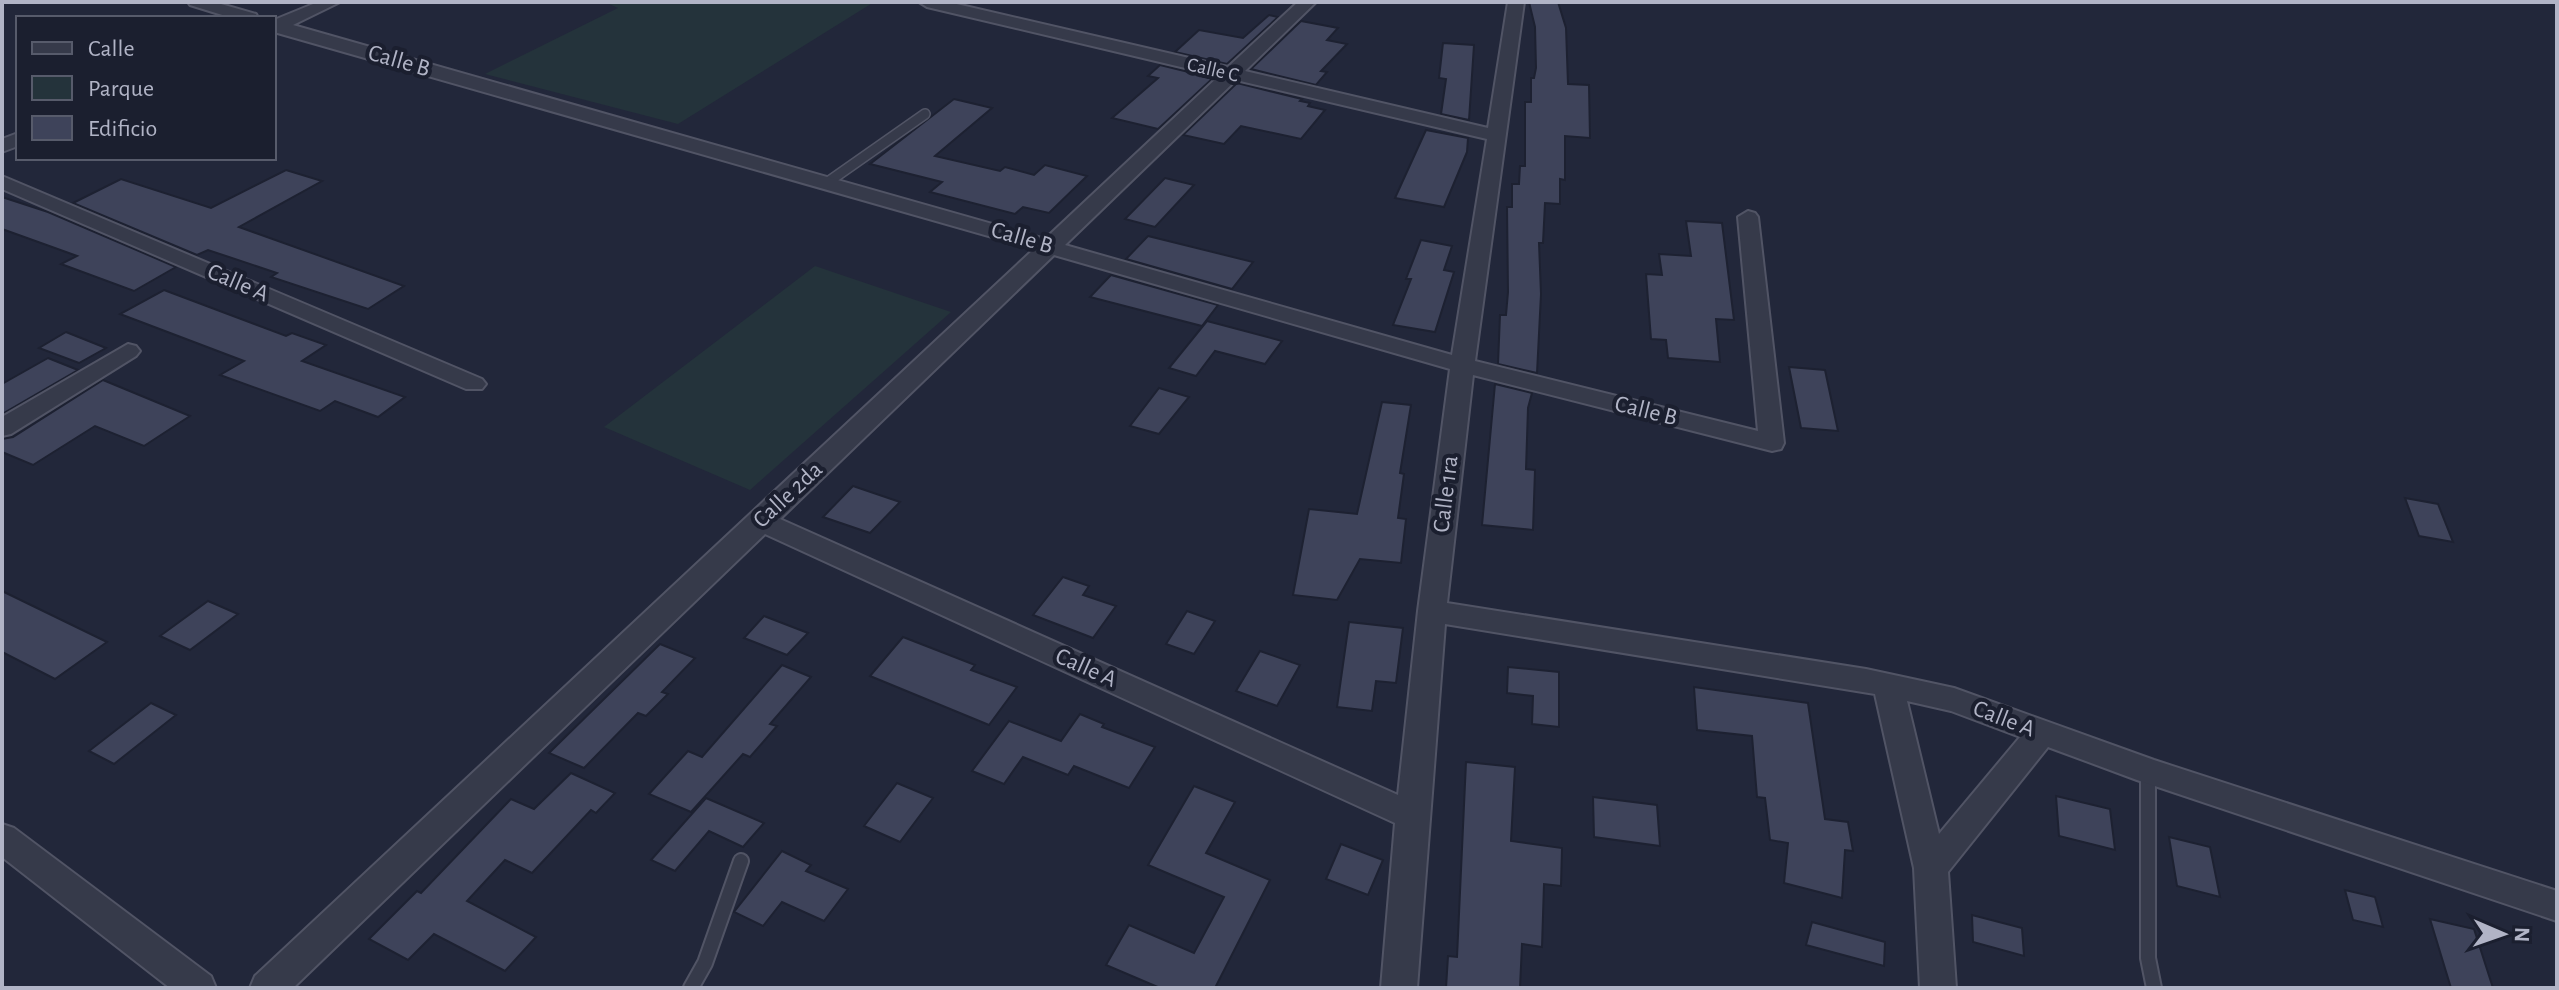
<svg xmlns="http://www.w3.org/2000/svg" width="2559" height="990" font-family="'Alegreya Sans',sans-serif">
	<rect width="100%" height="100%" fill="#22273a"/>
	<g fill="#24333b">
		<path d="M605,2H874L678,124L485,74L618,8Z"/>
		<path d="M815,266L951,312L750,490L604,427Z"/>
	</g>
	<g fill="#3e435a" stroke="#1d2131" stroke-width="2">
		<path d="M1529,2H1558L1566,28L1568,84L1589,85L1590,138L1565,136V180L1560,179V204L1545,203L1543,243H1539L1541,294L1537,373L1498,364L1500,315H1506L1508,292L1507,207H1512V184H1519L1520,166H1525V102H1531V78H1534L1536,68L1535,27Z"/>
		<path d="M1269,15L1278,17L1227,64L1175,52L1199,30L1243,38Z"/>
		<path d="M1301,21L1338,28L1327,40L1347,44L1321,71L1327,72L1316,85L1251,69Z"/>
		<path d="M1443,43L1474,45L1469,120L1441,114L1446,79L1439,78Z"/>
		<path d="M1160,65L1213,78L1158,129L1112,118L1158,78L1148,76Z"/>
		<path d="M1237,83L1302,99L1300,101L1310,103L1308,106L1325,110L1301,139L1241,126L1224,144L1183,135Z"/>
		<path d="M954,99L992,108L935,156L1000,171L1005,167L1034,175L1045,165L1087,176L1049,213L1023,207L1015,214L930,192L942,182L870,164Z"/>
		<path d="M1426,130L1468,138L1467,152L1444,207L1395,198Z"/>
		<path d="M286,170L322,181L239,227L404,286L368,309L271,277L277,273L208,250L197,255L73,203L121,179L211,208Z"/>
		<path d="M1165,178L1194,185L1155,227L1125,219Z"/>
		<path d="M2,197L48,212L176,267L134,291L61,264L77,256L2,229Z"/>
		<path d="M1686,221L1722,223L1734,320L1716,319L1720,362L1668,358L1666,340L1651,339L1646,274L1662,275L1659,254L1691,256Z"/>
		<path d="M1148,236L1253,262L1232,289L1126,259Z"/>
		<path d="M1421,240L1452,246L1444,270L1454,272L1435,332L1393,325L1411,279H1406Z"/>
		<path d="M1111,275L1218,305L1202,326L1090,297Z"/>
		<path d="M164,290L286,336L292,333L326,345L302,361L405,397L378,417L335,401L320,411L220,375L244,361L120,314Z"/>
		<path d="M1207,321L1282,341L1265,364L1215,351L1196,376L1169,368Z"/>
		<path d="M66,332L106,348L79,363L39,348Z"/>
		<path d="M48,358L78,370L2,414V384Z"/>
		<path d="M1789,367L1825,370L1838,431L1801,428Z"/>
		<path d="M103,380L190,416L144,446L95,426L33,465L2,452V439L13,437Z"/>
		<path d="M1495,384L1532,393L1528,408L1526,469L1535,470L1533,530L1482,525Z"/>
		<path d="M1159,388L1189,397L1159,434L1130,426Z"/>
		<path d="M1382,402L1411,405L1400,473L1404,474L1398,518L1406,519L1401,563L1360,559L1337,600L1293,595L1309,509L1357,514Z"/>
		<path d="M853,486L900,502L870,533L823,517Z"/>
		<path d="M2405,498L2438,504L2453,542L2419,536Z"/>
		<path d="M1063,577L1089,586L1083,595L1116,606L1093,638L1033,615Z"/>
		<path d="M2,591L107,642L55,679L2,652Z"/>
		<path d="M208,601L238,614L190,650L160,636Z"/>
		<path d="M1187,611L1215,621L1194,654L1166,644Z"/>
		<path d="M764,616L808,633L787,655L744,638Z"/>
		<path d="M1349,622L1403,628L1396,683L1376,681L1372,711L1337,707Z"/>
		<path d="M903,637L975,665L971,670L1017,687L989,725L870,676Z"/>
		<path d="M660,644L695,658L662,692L668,694L646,716L638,713L584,768L549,753Z"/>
		<path d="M1260,651L1300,665L1277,706L1236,691Z"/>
		<path d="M782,665L811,677L770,724L777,726L750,757L743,754L691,812L649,794L688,751L702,757Z"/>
		<path d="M1508,667L1559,672V727L1532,724L1533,696L1507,693Z"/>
		<path d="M1694,687L1808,703L1825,819L1848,822L1853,851L1845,850L1842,898L1784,883L1788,843L1770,840L1765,798L1757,797L1752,736L1697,730Z"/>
		<path d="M151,703L176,715L114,764L89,751Z"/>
		<path d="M1080,714L1104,724L1102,727L1155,747L1129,788L1074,766L1068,775L1023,757L1004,784L972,771L1009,721L1061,741Z"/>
		<path d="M1466,762L1515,767L1511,841L1562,848L1561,886L1544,884L1542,947L1522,944L1520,988H1446L1448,956L1457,957Z"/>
		<path d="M571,773L615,793L596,813L591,810L532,873L505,860L467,901L536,937L505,971L434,934L408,960L369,939L417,891L421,893L511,799L534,809Z"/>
		<path d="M897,783L933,798L900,842L864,826Z"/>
		<path d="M1194,786L1235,802L1206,853L1270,880L1215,988H1160L1106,965L1129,925L1194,953L1224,897L1148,865Z"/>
		<path d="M2056,796L2110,809L2115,850L2059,836Z"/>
		<path d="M1593,797L1657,805L1660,846L1594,837Z"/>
		<path d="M706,798L764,823L743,847L709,831L675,871L651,860Z"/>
		<path d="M2169,837L2210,847L2220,897L2177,886Z"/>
		<path d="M1341,844L1383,860L1368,895L1326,879Z"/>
		<path d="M782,851L811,865L806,871L848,889L824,921L782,902L763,926L734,912Z"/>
		<path d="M2345,890L2375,897L2383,927L2353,920Z"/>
		<path d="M1972,915L2022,928L2024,956L1973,942Z"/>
		<path d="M2430,919L2474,929L2493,988H2451Z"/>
		<path d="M1812,922L1885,942L1884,966L1806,945Z"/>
	</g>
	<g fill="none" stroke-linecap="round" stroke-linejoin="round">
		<g stroke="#515465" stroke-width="12">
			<path id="lane-far1" d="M828,182L925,114"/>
		</g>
		<g stroke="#515465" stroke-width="18">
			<g id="lane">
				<path d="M2148,771V958L2154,988"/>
				<path d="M691,988L705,963L741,861"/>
			</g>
		</g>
		<g stroke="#515465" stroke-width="4">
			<g id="street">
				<path d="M188,2H214L256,14L258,18H232L190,5Z"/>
				<path d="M318,2H340L293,25L1045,239L1219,76L927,7L919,2H948L1228,67L1298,2H1316L1245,71L1488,128L1508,2H1524L1475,361L1758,431L1738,217L1748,211L1755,213L1758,217L1784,443L1781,449L1772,451L1473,375L1447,603L1866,669L1954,688L2154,760L2557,891V921L2137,780L2048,747L1948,872L1956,988H1920L1914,868L1875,694L1445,624L1417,988H1381L1395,823L765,534L293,988H250L255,976L1034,249L274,32V20ZM1236,80L1487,139L1452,355L1065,245ZM1054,255L1450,369L1418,611L1398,795L780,519ZM1907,701L1951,711L2020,737L1939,834Z"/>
				<path d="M18,133V146L2,152V139Z"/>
				<path d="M2,176L482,379L486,384L482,389H466L2,189Z"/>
				<path d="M128,344L136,346L140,351L136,356L11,434L2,436V417Z"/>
				<path d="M2,824L14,828L211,976L216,988H170L2,857Z"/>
			</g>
		</g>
		<use href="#lane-far1" stroke="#363a4a" stroke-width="9"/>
		<use href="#lane" stroke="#363a4a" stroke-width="14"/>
		<use href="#street" fill="#363a4a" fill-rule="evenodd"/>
	</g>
	<g text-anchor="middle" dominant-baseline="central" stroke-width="8" stroke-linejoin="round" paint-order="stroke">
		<g font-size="20" fill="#b1b4c6" stroke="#1b1f2f">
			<text transform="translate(1213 70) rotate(13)">Calle C</text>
		</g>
		<g font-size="24" fill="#b1b4c6" stroke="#1b1f2f">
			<text transform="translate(399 61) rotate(16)">Calle B</text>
			<text transform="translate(1022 238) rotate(16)">Calle B</text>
			<text transform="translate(238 283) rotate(23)">Calle A</text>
			<text transform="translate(1646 411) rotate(14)">Calle B</text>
			<text transform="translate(1446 494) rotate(-83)">Calle 1ra</text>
			<text transform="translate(788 495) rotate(-43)">Calle 2da</text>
			<text transform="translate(1086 668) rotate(24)">Calle A</text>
			<text transform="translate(2004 719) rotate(21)">Calle A</text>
		</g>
	</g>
	<rect width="2559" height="990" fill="none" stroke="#b1b4c6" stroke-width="8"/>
	<rect x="16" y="16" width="260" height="144" fill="#1b1f2f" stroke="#575b6b" stroke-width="2"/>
	<rect x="32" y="42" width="40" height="12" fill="#363a4a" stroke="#575b6b" stroke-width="2"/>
	<text x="88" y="56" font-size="24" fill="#b1b4c6">Calle</text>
	<rect x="32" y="76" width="40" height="24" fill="#24333b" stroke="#575b6b" stroke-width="2"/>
	<text x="88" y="96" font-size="24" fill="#b1b4c6">Parque</text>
	<rect x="32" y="116" width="40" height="24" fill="#3e435a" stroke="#575b6b" stroke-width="2"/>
	<text x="88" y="136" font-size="24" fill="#b1b4c6">Edificio</text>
	<g transform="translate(2503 934) rotate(92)" stroke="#1b1f2f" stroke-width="6" paint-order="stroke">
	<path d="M0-6L14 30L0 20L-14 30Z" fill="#b1b4c6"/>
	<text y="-12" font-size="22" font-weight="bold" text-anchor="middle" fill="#b1b4c6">N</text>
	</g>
</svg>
